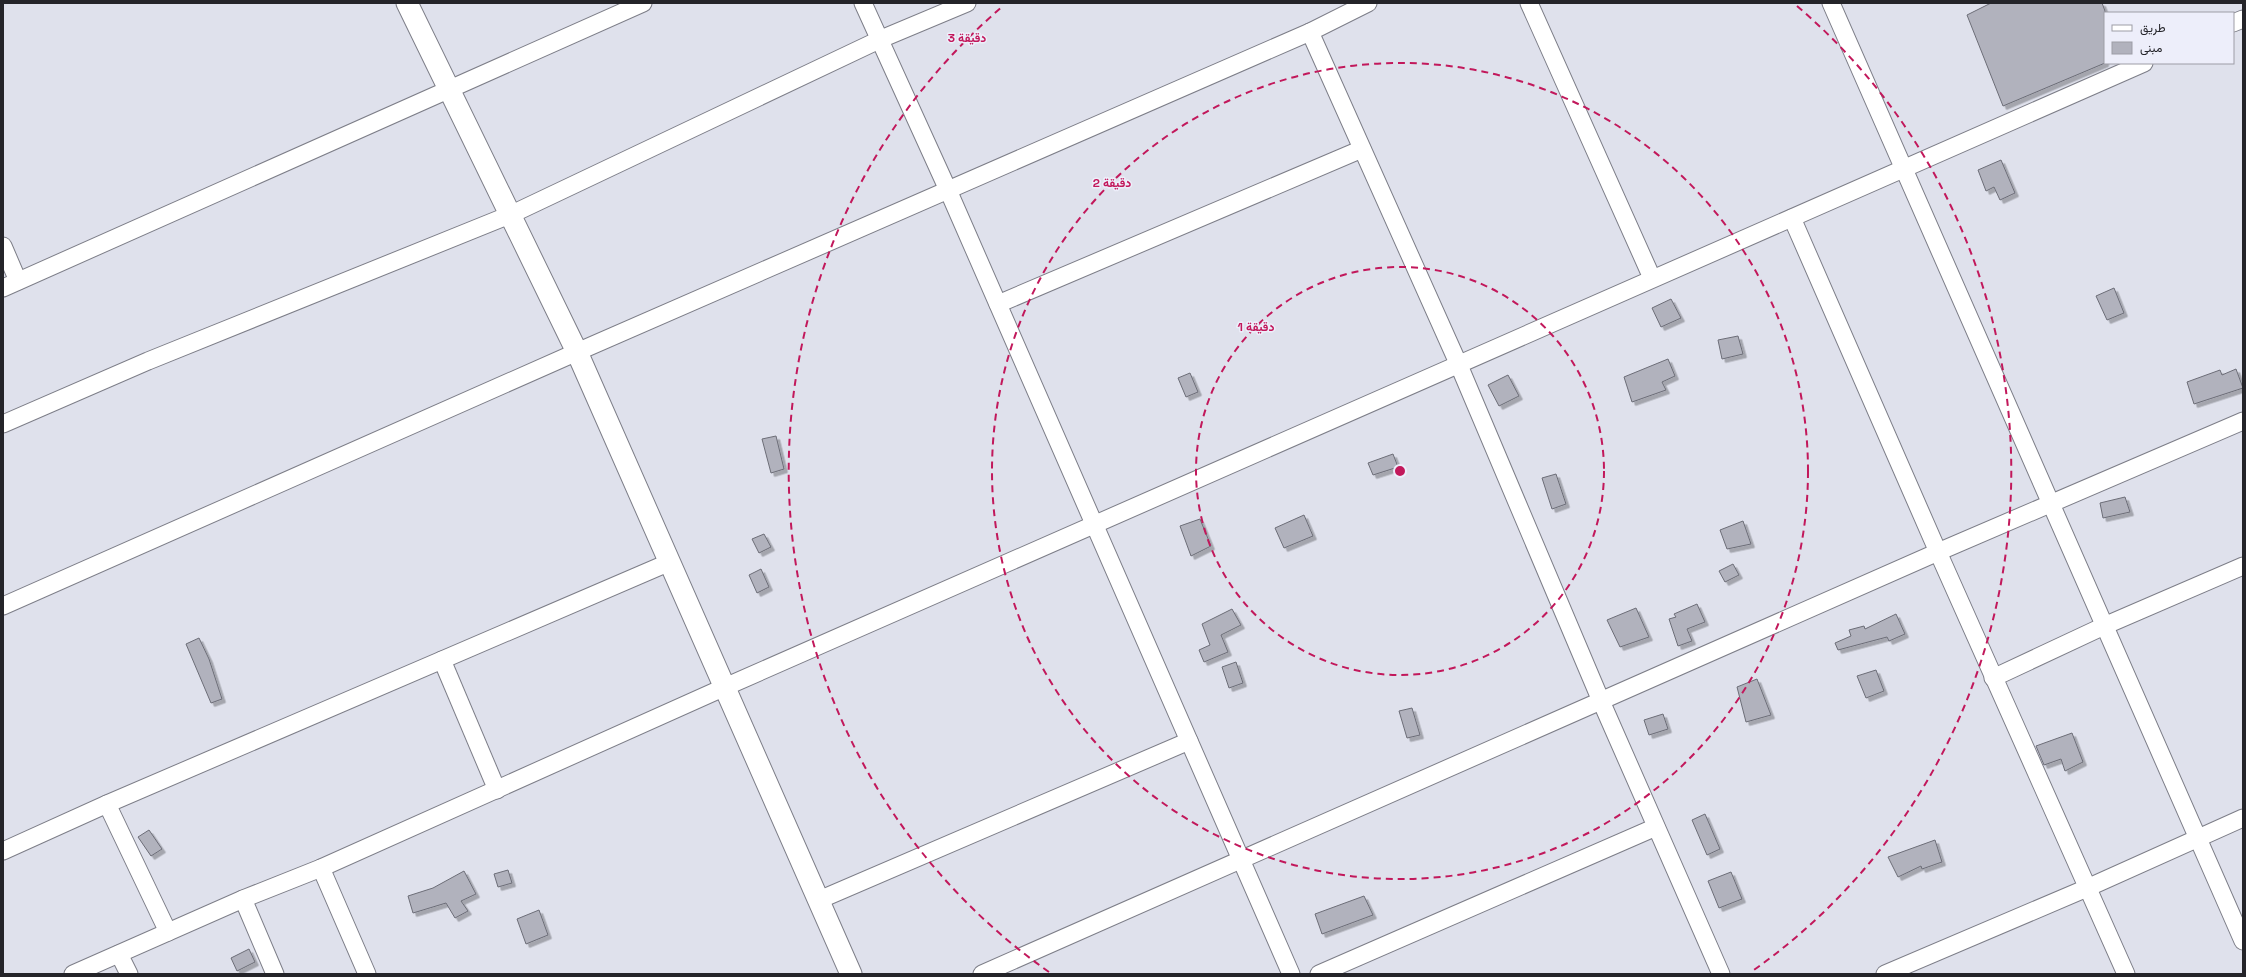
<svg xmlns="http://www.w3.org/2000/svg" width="2246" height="977" font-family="'Space Grotesk',Vazirmatn,sans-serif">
	<defs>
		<filter id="shadow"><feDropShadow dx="3.5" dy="3.5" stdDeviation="0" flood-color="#0004"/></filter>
	</defs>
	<rect width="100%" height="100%" fill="#dfe1ec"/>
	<g fill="#b1b2bd" stroke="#6c6d77" filter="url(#shadow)">
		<path d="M1991,3H2102L2105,11V63L2003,106L1967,15Z"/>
		<path d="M2001,160L2015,193L2000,200L1994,187L1986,191L1978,170Z"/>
		<path d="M2114,288L2124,313L2107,320L2096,296Z"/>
		<path d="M1671,299L1681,318L1661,327L1652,308Z"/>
		<path d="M1738,336L1743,354L1722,359L1718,340Z"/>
		<path d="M1668,359L1675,376L1662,382L1666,390L1632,402L1624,377Z"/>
		<path d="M2236,369L2243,388L2194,404L2187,382L2220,370L2222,375Z"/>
		<path d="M1190,373L1198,392L1186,397L1178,378Z"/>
		<path d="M1508,375L1519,396L1499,406L1488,385Z"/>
		<path d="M776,436L784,469L771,473L762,439Z"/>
		<path d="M1393,454L1398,467L1373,475L1368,463Z"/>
		<path d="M1556,474L1566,504L1552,509L1542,478Z"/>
		<path d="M2125,497L2130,512L2103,518L2100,503Z"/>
		<path d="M1304,515L1313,536L1284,548L1275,528Z"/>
		<path d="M1200,519L1211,546L1191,556L1180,526Z"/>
		<path d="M1743,521L1751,544L1727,549L1720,530Z"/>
		<path d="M764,534L771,547L759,553L752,539Z"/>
		<path d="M1733,564L1739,575L1725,582L1719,571Z"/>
		<path d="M761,569L769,587L757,593L749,575Z"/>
		<path d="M1697,604L1705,622L1687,629L1692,641L1678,646L1669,619L1676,617L1674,614Z"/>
		<path d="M1636,608L1649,637L1620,647L1607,620Z"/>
		<path d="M1232,609L1241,625L1221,635L1228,652L1204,662L1199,650L1210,645L1202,624Z"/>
		<path d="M1896,614L1905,634L1889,641L1887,637L1838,650L1835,643L1851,636L1849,630L1864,626L1865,629Z"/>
		<path d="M199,638L209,659L222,699L211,703L186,644Z"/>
		<path d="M1236,662L1243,683L1229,688L1222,667Z"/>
		<path d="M1876,670L1884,691L1866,698L1857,676Z"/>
		<path d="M1757,679L1771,715L1746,722L1737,687Z"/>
		<path d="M1412,708L1420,735L1407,738L1399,711Z"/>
		<path d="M1663,714L1668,729L1649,735L1644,720Z"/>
		<path d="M2072,733L2083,762L2065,771L2061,759L2044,765L2036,746Z"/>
		<path d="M1705,814L1720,849L1707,855L1692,820Z"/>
		<path d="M149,830L162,849L151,856L138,837Z"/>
		<path d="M1935,840L1942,862L1922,869L1921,866L1898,877L1888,857Z"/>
		<path d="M508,870L512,883L498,887L494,874Z"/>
		<path d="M464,871L476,894L461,901L468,911L455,918L446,903L413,913L408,896L433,888Z"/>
		<path d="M1731,872L1742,899L1719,908L1708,881Z"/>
		<path d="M1364,896L1373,915L1322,934L1315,914Z"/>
		<path d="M539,910L548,935L526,944L517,919Z"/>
		<path d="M249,949L255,962L237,971L231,958Z"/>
	</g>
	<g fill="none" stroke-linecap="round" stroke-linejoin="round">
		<g stroke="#7d7e88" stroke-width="19">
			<g id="minor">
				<path d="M863,3L948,190L1291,974"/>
				<path d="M1529,3L1652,278"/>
				<path d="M1831,3L2243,941"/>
				<path d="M2233,23L2243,19"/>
				<path d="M1310,32L1458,363L1601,701L1721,974"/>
				<path d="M1792,218L1938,552L2126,974"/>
				<path d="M3,246L18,281"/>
				<path d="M3,288L643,3"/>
				<path d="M998,304L1362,149"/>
				<path d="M3,424L148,361L512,214L881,39L967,3"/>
				<path d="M3,606L577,352L1310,32L1368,3"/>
				<path d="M442,660L497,790"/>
				<path d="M1993,678L2104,626L2243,566"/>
				<path d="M107,804L168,932"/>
				<path d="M3,851L107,804L670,562"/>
				<path d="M321,868L367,974"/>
				<path d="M243,899L275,974"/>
				<path d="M819,900L1189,741"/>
				<path d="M119,954L129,974"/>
				<path d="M73,974L243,899L321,868L725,687L2144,63"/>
				<path d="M982,974L1938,552L2243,421"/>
				<path d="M1319,974L1656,827"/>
				<path d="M1885,974L2087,888L2243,818"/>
			</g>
		</g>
		<g stroke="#7d7e88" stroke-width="23">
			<path id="tertiary" d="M407,3L577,352L851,974"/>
		</g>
		<use href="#minor" stroke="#fff" stroke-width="17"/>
		<use href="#tertiary" stroke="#fff" stroke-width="21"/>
	</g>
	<g fill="none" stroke="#c2185b" stroke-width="2" stroke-dasharray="7 5">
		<circle cx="1400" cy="471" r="204"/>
		<circle cx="1400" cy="471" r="408"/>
		<path d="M1049 972A612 612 0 0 1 1003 6M1797 6A612 612 0 0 1 1751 972"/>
	</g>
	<circle cx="1400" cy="471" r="6" fill="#c2185b" stroke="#edeefa" stroke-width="2"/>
	<g font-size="12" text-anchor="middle" font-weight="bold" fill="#c2185b" stroke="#edeefa" stroke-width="3" stroke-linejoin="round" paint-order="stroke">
		<text x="967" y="42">3 دقيقة</text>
		<text x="1112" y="187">2 دقيقة</text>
		<text x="1256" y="331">1 دقيقة</text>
	</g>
	<rect width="2246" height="977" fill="none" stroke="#242429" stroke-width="8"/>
	<rect x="2104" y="12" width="130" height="52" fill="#edeefa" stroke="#9d9da6"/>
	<rect x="2112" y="25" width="20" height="6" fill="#ffffff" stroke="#9d9da6"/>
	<text x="2140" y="32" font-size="12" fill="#242429">طريق</text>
	<rect x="2112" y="42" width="20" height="12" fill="#b1b2bd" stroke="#9d9da6"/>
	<text x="2140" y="52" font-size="12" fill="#242429">مبنى</text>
</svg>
